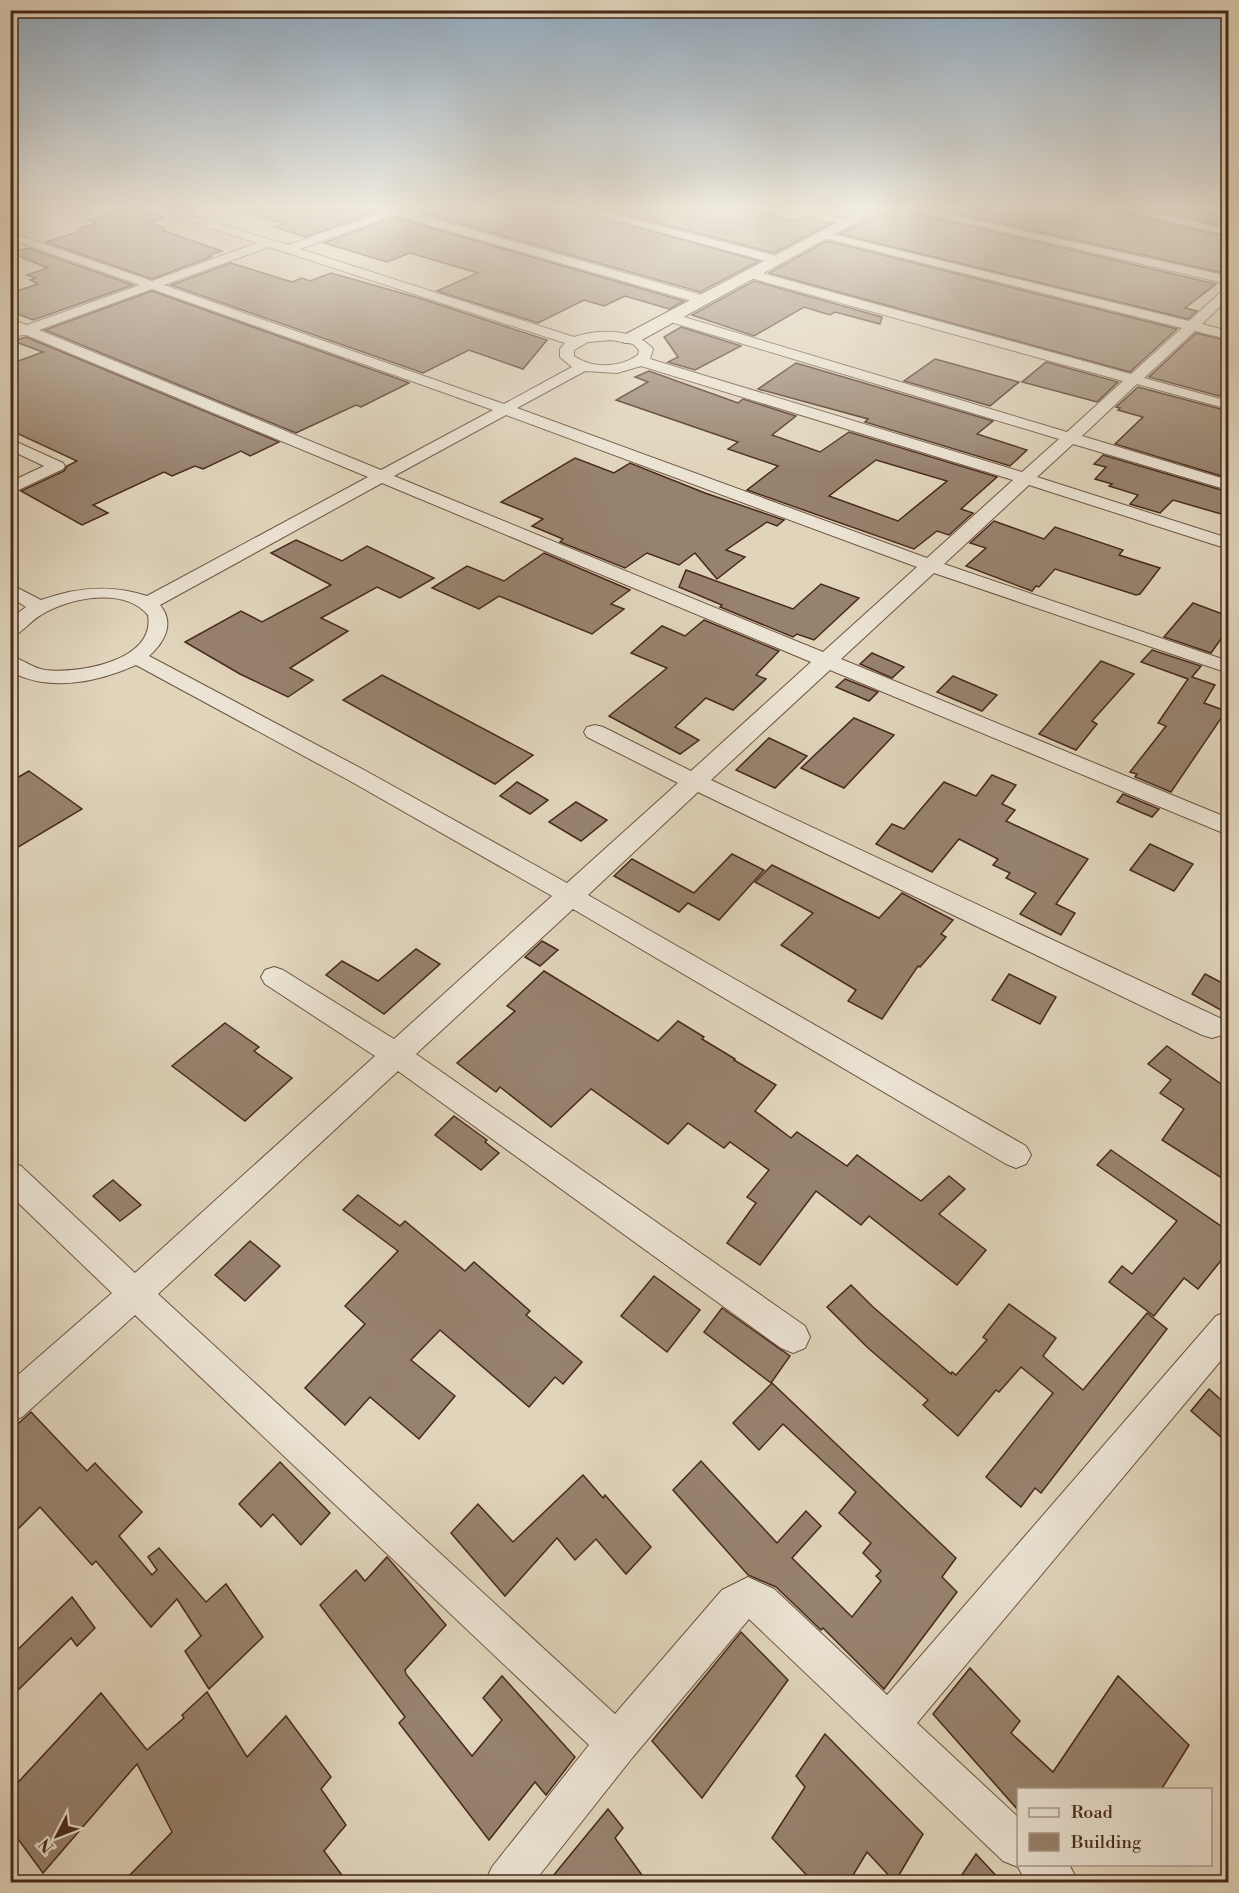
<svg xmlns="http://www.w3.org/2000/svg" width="1239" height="1893" font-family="'Libre Bodoni',serif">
	<rect width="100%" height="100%" fill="#e0d4bb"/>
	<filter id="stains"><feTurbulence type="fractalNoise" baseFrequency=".00333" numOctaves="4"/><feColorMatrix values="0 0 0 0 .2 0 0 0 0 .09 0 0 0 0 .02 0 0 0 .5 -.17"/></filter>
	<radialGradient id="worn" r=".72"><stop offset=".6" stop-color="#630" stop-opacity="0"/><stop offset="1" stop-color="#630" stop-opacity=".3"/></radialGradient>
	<g fill="#97826e" stroke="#482a1a" stroke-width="1.5" fill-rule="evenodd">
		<path d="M245,206H366L376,212L305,237L274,227L284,224L245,212Z"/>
		<path d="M398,206H562L759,261L700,292Z"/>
		<path d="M593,206H738L797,221L804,217L830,224L774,253Z"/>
		<path d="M941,206H1091L1228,237V274L937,209Z"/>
		<path d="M1141,206L1167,209L1172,206L1219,216L1216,219L1228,221V227L1139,207Z"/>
		<path d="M129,207L165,218L149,223L165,228L164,231L222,251L208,256L211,257L152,279L46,242L84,230L80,228L96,223L88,220Z"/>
		<path d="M893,208L1216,284L1185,308L1197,311L1188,319L840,234Z"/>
		<path d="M394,217L684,301L669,309L625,296L604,306L584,300L538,323L437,291L478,273L410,253L387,262L324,243Z"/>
		<path d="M827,241L1177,329L1130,372L769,273Z"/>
		<path d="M28,248L133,285L33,320L10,311V293L38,284L30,280L36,278L27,275L48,268L11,253Z"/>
		<path d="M231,263L292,282L302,278L310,281L331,273L419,298L547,340L523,369L469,350L423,373L171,285Z"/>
		<path d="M754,281L882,317L880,324L835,312L830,315L804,307L754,336L692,315Z"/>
		<path d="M152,291L407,382L409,383L361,407L356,405L296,433L45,330Z"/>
		<path d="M681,327L738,345L741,346L695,370L668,362L678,357L664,337Z"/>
		<path d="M1196,333L1228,341V388L1219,396L1149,377Z"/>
		<path d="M26,337L279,442L250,456L241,451L203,469L195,466L172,476L164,472L93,505L108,513L82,525L21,491L64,471L67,466L77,461L10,430V364L43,352L13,341Z"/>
		<path d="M935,359L1019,382L990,406L904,381Z"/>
		<path d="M1046,362L1118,382L1097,402L1022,382Z"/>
		<path d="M796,363L993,421L977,434L1027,450L1010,466L865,422L868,419L758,389Z"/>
		<path d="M649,371L738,403L743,399L796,416L772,435L820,452L849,432L997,477L961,509L973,513L949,535L937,531L914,549L747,490L778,466L728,449L738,442L616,400L648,382L635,377ZM876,460L947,481L898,521L829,496Z"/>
		<path d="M1138,387L1228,411V478L1115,444L1143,417L1118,410L1120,408L1116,407Z"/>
		<path d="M1103,455L1228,492V516L1173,500L1160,513L1130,504L1138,495L1109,486L1112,484L1095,479L1106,467L1094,464Z"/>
		<path d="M575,458L614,473L630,463L705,493L784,520L777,526L767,522L726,550L745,557L717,579L695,553L679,565L647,553L625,568L560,542L563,539L532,526L543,519L501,502Z"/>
		<path d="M994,521L1044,539L1055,527L1123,550L1119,555L1160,568L1140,594L1136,595L1055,569L1039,587L1036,586L1032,591L966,566L986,548L970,543Z"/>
		<path d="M296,540L342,561L367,546L434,578L400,598L377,587L321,618L348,631L290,668L313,680L288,697L240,674L185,642L241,611L262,622L331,585L271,553Z"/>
		<path d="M544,553L630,590L611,604L624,609L592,634L499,596L479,609L432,588L467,566L504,581Z"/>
		<path d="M686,570L793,609L821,584L859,598L814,640L797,634L793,637L720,607L722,605L679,587Z"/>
		<path d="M1193,603L1228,616V629L1211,653L1164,637Z"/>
		<path d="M704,620L779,651L756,675L766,679L733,710L706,698L675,727L699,740L680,754L609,716L667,668L631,653L662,626L685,636Z"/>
		<path d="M1152,650L1201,666L1192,677L1215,685L1204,703L1226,711L1171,792L1135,777L1137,774L1130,772L1166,726L1158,723L1188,679L1141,662Z"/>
		<path d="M872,653L904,667L892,678L860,664Z"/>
		<path d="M1101,661L1134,674L1092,721L1097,724L1076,750L1039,734Z"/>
		<path d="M382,675L533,755L495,784L343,700Z"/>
		<path d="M953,676L997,695L982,711L937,692Z"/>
		<path d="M845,679L878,692L869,701L836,687Z"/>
		<path d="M854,718L894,735L844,788L801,768Z"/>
		<path d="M769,738L807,756L775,788L736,770Z"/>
		<path d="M29,771L82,809L10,852V782Z"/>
		<path d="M992,775L1016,785L1002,804L1015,810L1006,821L1088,859L1056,904L1075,913L1061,935L1020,914L1036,893L1006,878L1010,873L993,865L998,859L959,839L932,872L876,844L892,824L904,829L944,782L976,796Z"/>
		<path d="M517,782L548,800L530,814L500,796Z"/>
		<path d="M1123,794L1159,809L1152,817L1117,802Z"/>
		<path d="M576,802L607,820L581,841L549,822Z"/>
		<path d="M1150,844L1193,864L1174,891L1130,870Z"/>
		<path d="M732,854L764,870L719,920L688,903L679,912L614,876L632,859L694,893Z"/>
		<path d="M772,865L879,918L902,893L953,920L941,934L946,937L920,967L918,966L882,1019L848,1001L856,990L781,945L813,913L755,882Z"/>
		<path d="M542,941L558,950L540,966L525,957Z"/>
		<path d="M416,949L440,964L384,1014L326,975L342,961L378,981Z"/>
		<path d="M544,971L658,1041L678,1021L704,1037L702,1039L735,1059L734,1060L776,1085L755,1111L791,1138L797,1132L847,1166L857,1155L921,1201L949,1176L965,1189L939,1214L986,1250L957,1285L869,1216L861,1225L816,1191L760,1265L727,1243L756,1203L747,1197L769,1170L730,1142L724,1148L688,1123L668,1144L591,1089L551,1127L500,1087L496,1092L457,1063L515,1011L507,1006Z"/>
		<path d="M1009,974L1056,997L1040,1024L992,1000Z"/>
		<path d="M1205,974L1228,986V1014L1192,994Z"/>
		<path d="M225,1023L259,1047L254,1051L292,1078L245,1121L172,1066Z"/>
		<path d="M1167,1046L1228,1089V1182L1162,1140L1184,1109L1160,1093L1171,1080L1148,1064Z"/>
		<path d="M454,1116L487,1140L485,1142L499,1153L481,1170L435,1135Z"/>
		<path d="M1111,1150L1228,1231V1252L1198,1289L1184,1278L1154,1316L1109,1282L1122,1266L1132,1274L1177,1221L1097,1165Z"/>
		<path d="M113,1180L141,1205L120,1221L93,1196Z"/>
		<path d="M358,1195L400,1226L405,1221L465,1271L474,1262L530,1311L526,1315L582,1362L563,1384L555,1377L529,1407L440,1330L411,1360L455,1396L419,1439L370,1397L345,1425L305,1388L365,1324L345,1306L398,1251L343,1210Z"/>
		<path d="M250,1241L280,1266L245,1301L215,1275Z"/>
		<path d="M654,1276L700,1310L667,1352L621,1316Z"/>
		<path d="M851,1285L873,1307L951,1374L952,1372L956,1375L987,1340L983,1337L1009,1304L1056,1338L1043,1356L1083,1390L1147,1313L1167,1329L1041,1493L1035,1488L1021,1507L986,1477L1053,1393L1021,1367L999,1392L996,1390L958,1436L923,1405L928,1400L867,1347L827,1307Z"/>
		<path d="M722,1308L790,1356L771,1383L704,1332Z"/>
		<path d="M772,1383L956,1558L942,1577L957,1592L884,1689L823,1628L821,1630L776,1587L748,1575L673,1490L701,1461L777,1543L806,1511L821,1526L792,1558L852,1617L881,1581L876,1576L881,1571L863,1553L871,1543L839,1513L856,1492L783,1424L759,1450L733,1423Z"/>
		<path d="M1209,1389L1228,1406V1443L1191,1411Z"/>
		<path d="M31,1412L87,1471L95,1463L142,1512L119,1536L152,1575L157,1570L148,1557L159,1548L206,1602L226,1584L263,1637L209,1689L185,1651L201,1636L177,1599L151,1627L96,1561L92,1565L40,1507L10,1537V1431Z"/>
		<path d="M280,1462L330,1513L301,1545L273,1514L261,1527L239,1504Z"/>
		<path d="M583,1475L603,1498L605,1495L651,1547L626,1574L596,1539L575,1560L557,1538L505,1596L451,1533L478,1504L513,1542Z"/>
		<path d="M387,1557L446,1625L405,1670L406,1674L472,1756L502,1720L483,1698L502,1676L575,1757L546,1795L535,1782L489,1840L399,1723L405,1717L320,1605L356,1570L365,1581Z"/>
		<path d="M72,1597L95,1628L77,1646L71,1638L10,1698V1657Z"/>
		<path d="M741,1632L788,1680L702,1798L652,1741Z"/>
		<path d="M970,1668L1020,1721L1011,1733L1053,1772L1118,1676L1189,1745L1161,1790H1018V1810L933,1714Z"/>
		<path d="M207,1692L247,1757L286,1716L331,1777L321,1789L346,1825L324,1851L347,1882H123L172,1832L137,1764L43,1873L10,1828V1791L101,1693L147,1750L184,1718L182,1715Z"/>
		<path d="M825,1734L923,1834L895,1882L867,1852L849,1882H813L772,1838L805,1787L796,1776Z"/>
		<path d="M608,1809L623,1828L615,1838L647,1882H548Z"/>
		<path d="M976,1854L1002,1882H957Z"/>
	</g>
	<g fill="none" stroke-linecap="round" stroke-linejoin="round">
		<g stroke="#6e5442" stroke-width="2">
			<g id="street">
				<path d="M143,206H161L288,245L382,212L368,206L396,208L709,297L710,300L709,303H699L394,215L300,249L574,337C598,329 636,328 653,349L650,359L1022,472L1059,439L664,320L662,317L664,314H674L1067,432L1123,381L747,277L745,274L751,270L755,271L1131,374L1182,328L820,237L818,235L824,232L1189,321L1223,290L1228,289V299L1202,324L1228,331V339L1195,331L1144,378L1228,401V409L1137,384L1082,436L1228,480V490L1073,444L1037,477L1228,538V549L1029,485L944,564L1228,661V673L934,573L841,659L1228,818V835L830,670L711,780L1222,1019L1226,1027L1222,1035L1212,1038L1202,1035L698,792L588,895L1026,1146L1031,1155L1026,1164L1016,1168L1006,1164L573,909L416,1054L805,1326L810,1337L805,1348L793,1353L781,1348L398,1071L158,1294L615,1714L722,1590L748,1577L774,1589L887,1695L1216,1316L1228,1311V1352L917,1723L1018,1817V1864H1069L1078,1882H1026L1018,1867L1003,1861L749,1619L632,1758L534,1882H485L492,1867L589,1745L135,1315L22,1417L10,1422V1382L112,1293L10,1195V1162L21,1166L135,1273L375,1056L265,984L261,977L265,970L274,967L283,970L394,1039L552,896L350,781L136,665C98,682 48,693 10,671V656C23,659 32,668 45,670C78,674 156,661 148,615C124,586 68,598 41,615C30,621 22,634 10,637V619L26,607L10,597V584L41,600C77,587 111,584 147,596L368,477L26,335L13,336L11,333L14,330L10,328V319L27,325L140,285L10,239V232L152,281L257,243ZM269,247L565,343L560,349V357L572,367L504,404L164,285ZM152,289L493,410L381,470L39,330ZM611,340L633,344L639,350L638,355C619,368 593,369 574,356V350L588,342ZM641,366L1013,480L927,558L517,408L585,371L617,373ZM506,415L917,567L823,652L394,476ZM382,483L811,662L691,771L603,727L595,725L587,727L584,732L587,737L678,783L567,883L366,771L149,656C165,642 175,623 160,605Z"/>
				<path d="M564,206H583L781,257L783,260L777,264Z"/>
				<path d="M771,206H791L851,221L853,223L847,226Z"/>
				<path d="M892,206H913L1228,276V284Z"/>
				<path d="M1099,206H1122L1228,229V235Z"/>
				<path d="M10,439L63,463L65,466L63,469L10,494V482L44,466L10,450Z"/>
			</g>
		</g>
		<g stroke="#482a1a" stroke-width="2">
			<path id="secondary" d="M868,206H886L636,343H624L621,339L624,335Z"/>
		</g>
		<use href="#street" fill="#ebe3d3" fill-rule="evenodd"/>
		<use href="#secondary" fill="#ebe3d3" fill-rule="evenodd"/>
	</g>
	<linearGradient id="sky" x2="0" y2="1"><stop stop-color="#90aac0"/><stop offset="0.44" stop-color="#f1ece0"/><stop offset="1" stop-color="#f1ece0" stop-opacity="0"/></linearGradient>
	<rect width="1239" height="471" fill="url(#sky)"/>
	<rect width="1239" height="1893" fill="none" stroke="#e0d4bb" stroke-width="36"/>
	<rect x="12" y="12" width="1215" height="1869" fill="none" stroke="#482a1a" stroke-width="3"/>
	<rect x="18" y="18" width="1203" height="1857" fill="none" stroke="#482a1a" stroke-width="1.5"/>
	<rect x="1017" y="1788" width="195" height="78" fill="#ebe3d3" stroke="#aa9989" stroke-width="1.5"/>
	<rect x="1029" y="1808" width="30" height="9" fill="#ebe3d3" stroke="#aa9989" stroke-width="1.5"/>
	<text x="1071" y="1818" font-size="18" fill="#482a1a">Road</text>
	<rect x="1029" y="1833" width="30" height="18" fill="#97826e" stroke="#aa9989" stroke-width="1.5"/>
	<text x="1071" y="1848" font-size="18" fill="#482a1a">Building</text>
	<g transform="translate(57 1836) rotate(228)" stroke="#ebe3d3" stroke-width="4.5" paint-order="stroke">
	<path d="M0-4.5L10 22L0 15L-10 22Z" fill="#482a1a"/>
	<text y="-9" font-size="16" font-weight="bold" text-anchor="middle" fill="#482a1a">N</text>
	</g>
	<rect width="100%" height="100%" filter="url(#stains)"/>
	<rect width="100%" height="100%" fill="url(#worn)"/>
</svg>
